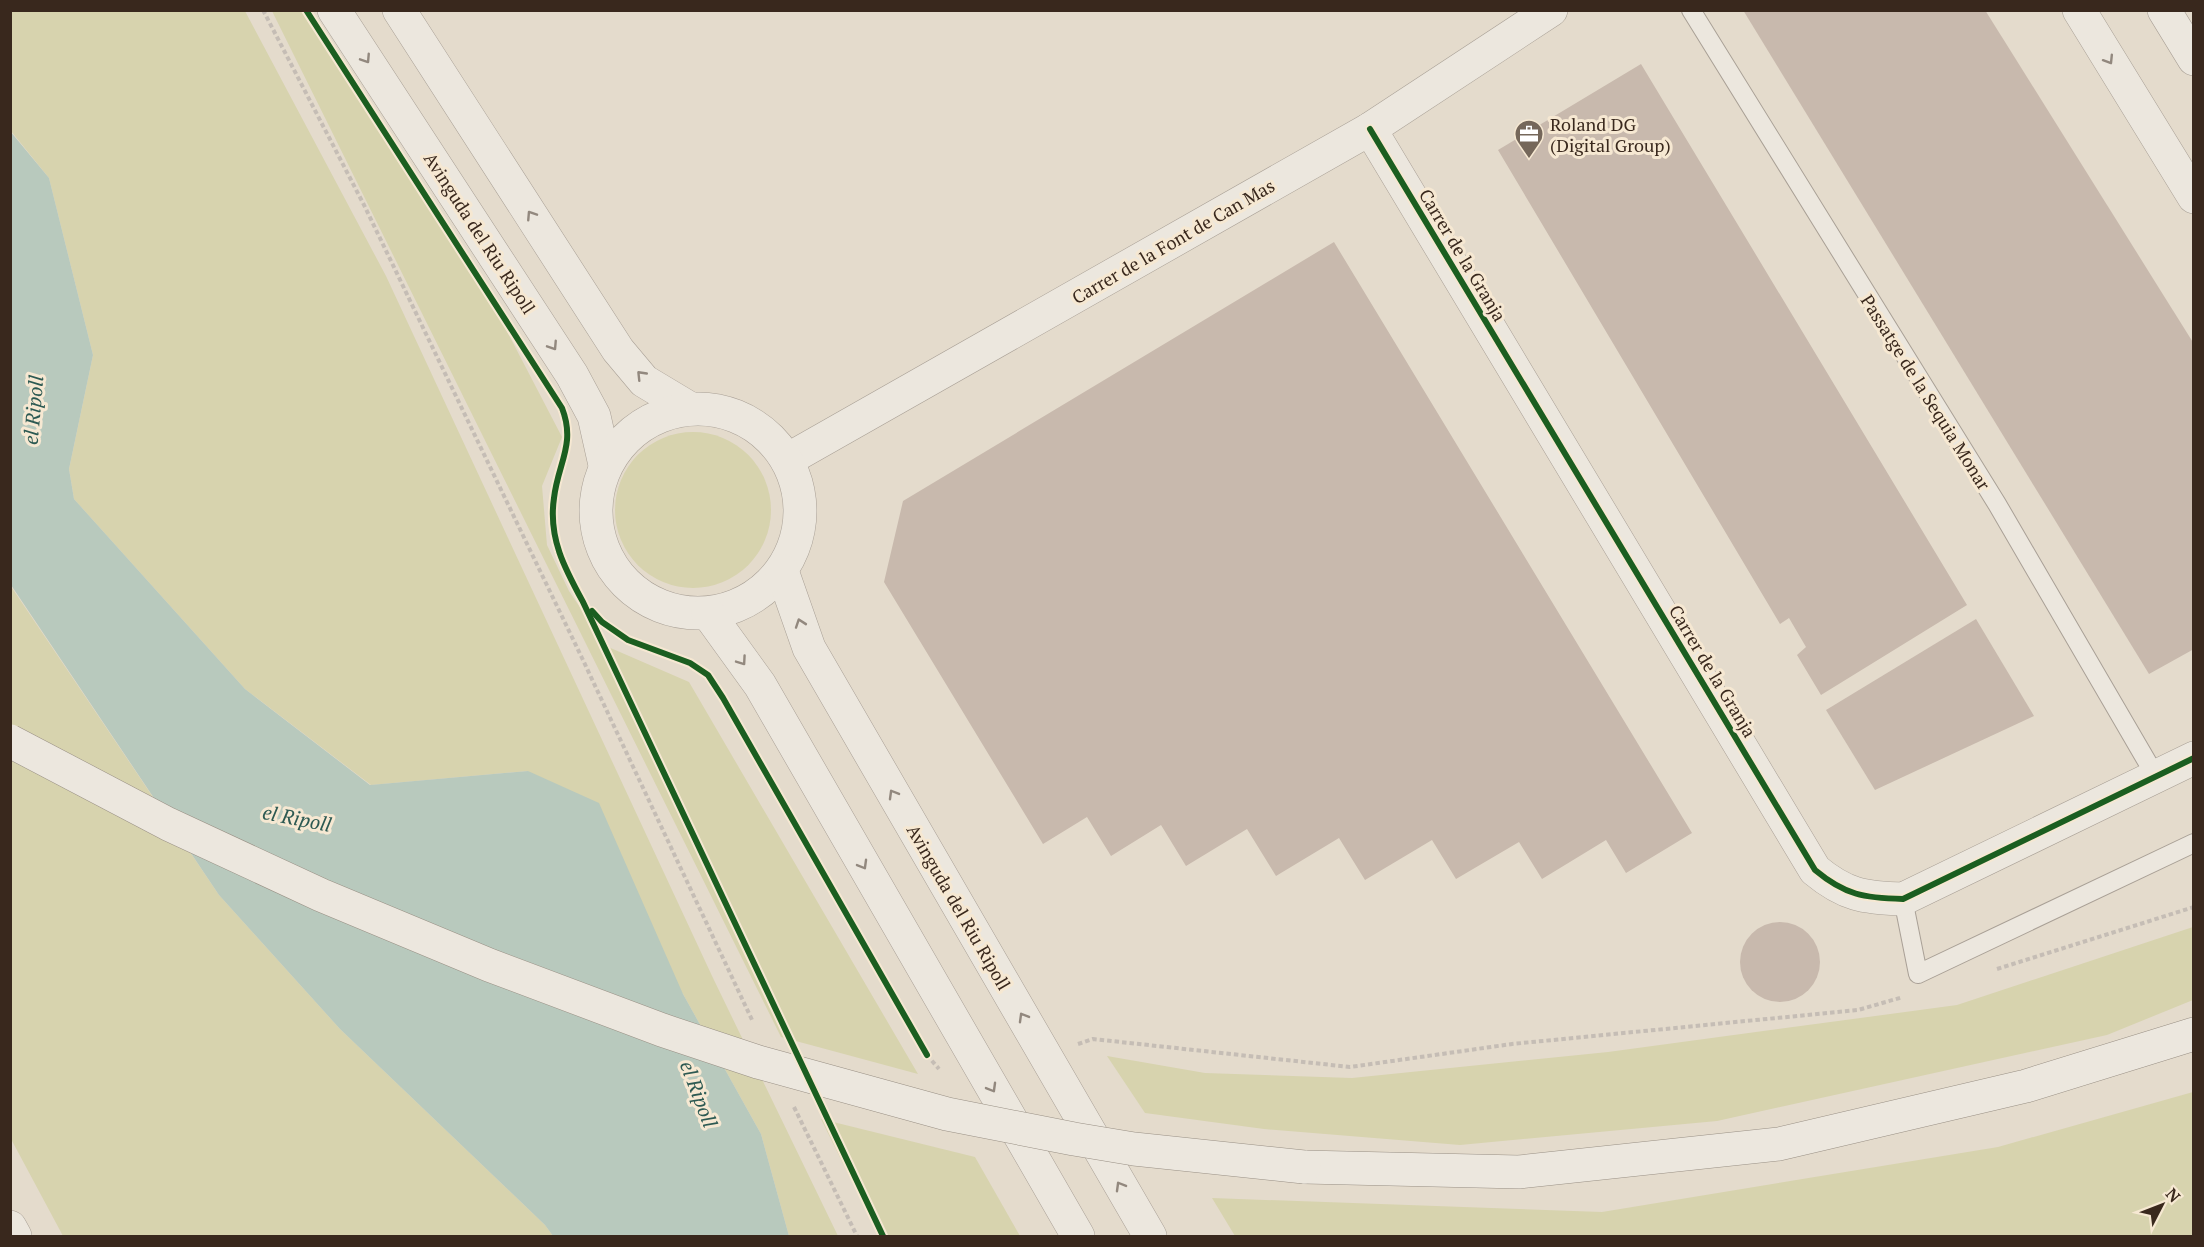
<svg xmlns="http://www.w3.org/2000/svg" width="2204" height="1247" font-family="'PT Serif',serif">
	<rect width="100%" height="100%" fill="#e4dbcc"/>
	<g fill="#d7d3ae">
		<path d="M10,11H245L386,276L713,978L838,1236H789L761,1134L683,994L528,771L371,785L245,689L74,499L69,469L93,355L49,178L11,131Z"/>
		<path d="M272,11H303L500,318L562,437L542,486L547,545L569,591L606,646L689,682L918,1074L781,1037Z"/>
		<circle cx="693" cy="510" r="78"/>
		<path d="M10,585L219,895L340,1029L545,1225L553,1236H63L11,1139Z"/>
		<path d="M2193,927V1000L2107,1035L1717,1121L1460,1145L1264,1129L1145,1113L1107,1056L1205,1073L1352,1078L1608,1052L1957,1005Z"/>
		<path d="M2193,1092V1236H1235L1212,1198L1602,1212L1998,1147Z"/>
		<path d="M821,1119L975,1157L1020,1236H879Z"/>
	</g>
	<path fill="#b8c9bd" d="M10,131L49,178L93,355L69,469L74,499L245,689L370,785L528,771L599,803L683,994L761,1134L789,1236H553L545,1225L340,1029L219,895L11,585Z"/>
	<g fill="#c8b9ad">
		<path d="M1743,10H1985L2194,344V649L2149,674Z"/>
		<path d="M1641,64L1967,605L1821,695L1797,655L1806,647L1789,618L1780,624L1498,150Z"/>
		<path d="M1334,242L1692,833L1626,873L1606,840L1542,879L1519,842L1456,879L1432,840L1365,880L1339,838L1276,876L1247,829L1186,866L1161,825L1111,856L1087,817L1043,844L884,582L903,501Z"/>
		<path d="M1976,619L2034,716L1875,790L1826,710Z"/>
		<circle cx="1780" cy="962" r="40"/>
	</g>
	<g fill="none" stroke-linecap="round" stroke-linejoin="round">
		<g stroke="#a9a096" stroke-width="20">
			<g id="service">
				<path d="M1691,10L1997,504L2156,777"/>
				<path d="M1903,899L1918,974L2194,843"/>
			</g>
		</g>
		<g stroke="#a9a096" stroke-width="34">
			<g id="minor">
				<path d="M2079,10L2194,197"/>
				<path d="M2164,10L2194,59"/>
				<path d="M1370,129L1815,870C1845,895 1864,898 1903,899L2194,758"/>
				<path d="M787,460L1370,129L1551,10"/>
				<path d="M10,1227L15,1236"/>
			</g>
		</g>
		<g stroke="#a9a096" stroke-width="34">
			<g id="tertiary">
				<path d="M334,10L572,375L594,416L605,465"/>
				<path d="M399,10L618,350L644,381L689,408"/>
				<circle cx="698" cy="511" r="102"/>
				<path d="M782,571L809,648L1150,1236"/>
				<path d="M708,613L760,685L1078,1236"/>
			</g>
		</g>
		<g stroke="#999085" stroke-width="34">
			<path id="secondary" d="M1304,1167L1519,1172L1779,1144L2026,1086L2194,1034"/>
		</g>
		<g stroke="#c5bdb5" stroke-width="4" stroke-dasharray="4.5 3" stroke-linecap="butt">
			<path d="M263,10L364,205L582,658L753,1022"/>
			<path d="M1997,969L2194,907"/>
			<path d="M1078,1044L1093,1039L1350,1067L1512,1044L1858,1010L1903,997"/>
			<path d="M927,1055L939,1069"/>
			<path d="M794,1107L857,1236"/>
		</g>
		<use href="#service" stroke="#ece7de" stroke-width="18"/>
		<use href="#minor" stroke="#ece7de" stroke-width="33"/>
		<use href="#tertiary" stroke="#ece7de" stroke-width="33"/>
		<use href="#secondary" stroke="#ece7de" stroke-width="33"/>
		<g stroke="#999085" stroke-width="34" stroke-linecap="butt">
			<path id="secondary-bridge" d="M10,741L168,824L321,895L489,965L662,1030L758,1062L947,1114L1074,1139L1134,1149L1304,1167"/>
		</g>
		<use href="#secondary-bridge" stroke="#ece7de" stroke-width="33"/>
		<g stroke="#f6e8d2" stroke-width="10">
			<g id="cycleway">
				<path d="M306,10L562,408C576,444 558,463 554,498C548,538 565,569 583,602L883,1236"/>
				<path d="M1370,129L1815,870C1845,895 1864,898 1903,899L2194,758"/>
				<path d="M592,611L602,622L628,640L690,663L708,675L723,698L927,1055"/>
			</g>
		</g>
		<use href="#cycleway" stroke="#1b5e20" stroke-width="6"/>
	</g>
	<defs><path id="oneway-chevron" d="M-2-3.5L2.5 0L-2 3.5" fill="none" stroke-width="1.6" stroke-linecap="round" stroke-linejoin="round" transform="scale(1.5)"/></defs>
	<g stroke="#92887e">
		<use href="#oneway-chevron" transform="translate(366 59) rotate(57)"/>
		<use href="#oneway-chevron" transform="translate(2109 60) rotate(58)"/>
		<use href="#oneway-chevron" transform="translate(531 215) rotate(-123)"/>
		<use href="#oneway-chevron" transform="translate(553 346) rotate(57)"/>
		<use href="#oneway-chevron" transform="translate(641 375) rotate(-134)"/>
		<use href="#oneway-chevron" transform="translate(800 623) rotate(-109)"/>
		<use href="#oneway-chevron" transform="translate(742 661) rotate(55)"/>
		<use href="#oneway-chevron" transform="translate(893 794) rotate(-120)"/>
		<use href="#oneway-chevron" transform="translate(863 865) rotate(60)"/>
		<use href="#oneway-chevron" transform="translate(1023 1017) rotate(-120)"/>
		<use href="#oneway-chevron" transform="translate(992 1088) rotate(60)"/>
		<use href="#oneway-chevron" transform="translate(1120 1186) rotate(-120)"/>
	</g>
	<defs>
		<g id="office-pin" transform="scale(1.5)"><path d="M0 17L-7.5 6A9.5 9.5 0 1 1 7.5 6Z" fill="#75675a" stroke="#f6e8d2"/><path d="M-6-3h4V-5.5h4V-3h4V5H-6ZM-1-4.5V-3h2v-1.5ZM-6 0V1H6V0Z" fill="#fff"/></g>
	</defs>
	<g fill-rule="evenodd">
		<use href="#office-pin" x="1529" y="134"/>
	</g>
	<g text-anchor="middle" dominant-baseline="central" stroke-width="6" stroke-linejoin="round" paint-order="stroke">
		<g font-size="18" fill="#39281d" stroke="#f6e8d2" text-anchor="start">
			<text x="1550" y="124">Roland DG<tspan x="1550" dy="21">(Digital Group)</tspan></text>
		</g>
		<g font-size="18" fill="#39281d" stroke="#f6e8d2">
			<text transform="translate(480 233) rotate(57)">Avinguda del Riu Ripoll</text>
			<text transform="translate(1173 241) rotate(-30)">Carrer de la Font de Can Mas</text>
			<text transform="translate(1463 255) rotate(59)">Carrer de la Granja</text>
			<text transform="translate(1926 392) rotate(58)">Passatge de la Sequia Monar</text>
			<text transform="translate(1713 671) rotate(59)">Carrer de la Granja</text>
			<text transform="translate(959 907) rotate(60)">Avinguda del Riu Ripoll</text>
		</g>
		<g font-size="20" font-style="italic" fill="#2c5952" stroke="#f6e8d2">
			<text transform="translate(33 410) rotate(-85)">el Ripoll</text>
			<text transform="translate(297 818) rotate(11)">el Ripoll</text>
			<text transform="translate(699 1094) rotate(69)">el Ripoll</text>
		</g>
	</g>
	<rect width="2204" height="1247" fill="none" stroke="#39281d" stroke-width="24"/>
	<g transform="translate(2162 1205) rotate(48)" stroke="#f6e8d2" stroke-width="4.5" paint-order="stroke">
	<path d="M0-4.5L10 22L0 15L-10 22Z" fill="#39281d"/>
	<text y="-9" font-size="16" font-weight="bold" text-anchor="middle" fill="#39281d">N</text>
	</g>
</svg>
